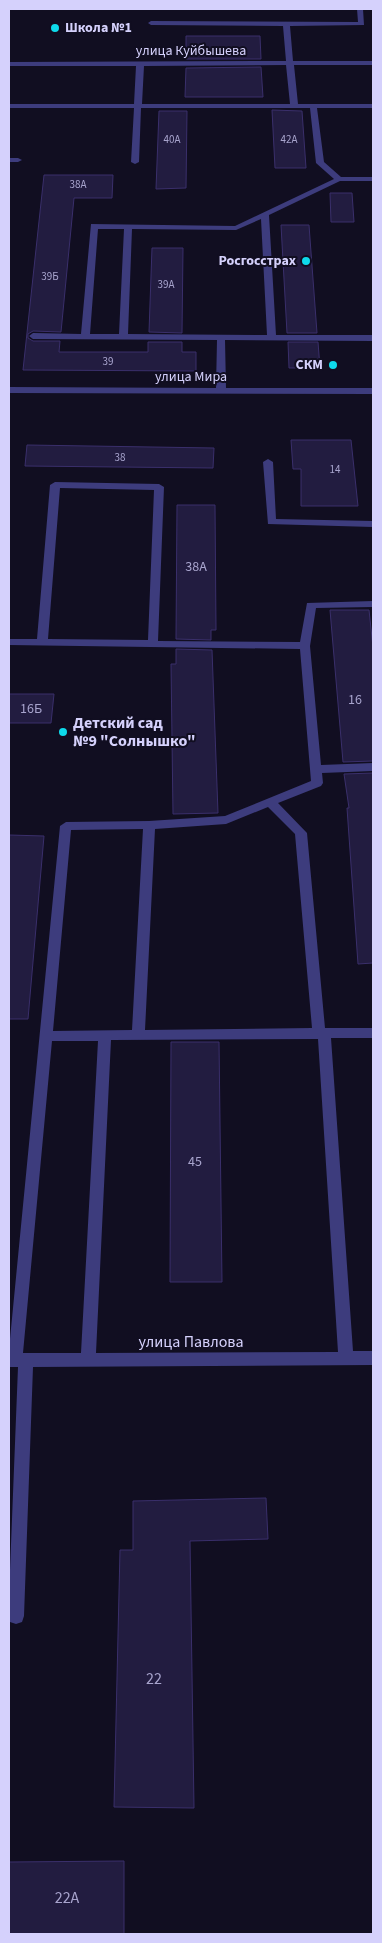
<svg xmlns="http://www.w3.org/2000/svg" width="382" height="1943" font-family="'Source Sans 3',sans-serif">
	<rect width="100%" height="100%" fill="#110e21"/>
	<g fill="#221c40" stroke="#3a2f6b">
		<path d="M186,36H260L261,59H186Z"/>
		<path d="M261,67L263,97H185L186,68Z"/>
		<path d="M272,110L302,111L306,168H275Z"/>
		<path d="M159,111H187L186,188L156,189Z"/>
		<path d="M44,175H113L112,198H74L61,332L33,331L28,334V338L33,341H60L59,352H148V342H182V352H196V371L23,370Z"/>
		<path d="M330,193H352L354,222H331Z"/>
		<path d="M281,225H309L317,333H287Z"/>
		<path d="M152,248H183L182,333L149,332Z"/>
		<path d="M288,342H318L320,368H289Z"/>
		<path d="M291,440H351L358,506H301V469H293Z"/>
		<path d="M27,445L214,448L213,468L25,466Z"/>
		<path d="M177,505H215L216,630H211V640L176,639Z"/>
		<path d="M330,610H369L373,647V761L343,762Z"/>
		<path d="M176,649L212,650L218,813L173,814L171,664H176Z"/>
		<path d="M9,694H54L51,723H9Z"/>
		<path d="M373,773V963L358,964L347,808H349L344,774Z"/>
		<path d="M9,835L44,836L28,1019H9Z"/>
		<path d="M171,1042H219L222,1282H170Z"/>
		<path d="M266,1498L268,1539L190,1541L194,1808L114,1807L120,1550H133V1501Z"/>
		<path d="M124,1861V1934H9V1862Z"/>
	</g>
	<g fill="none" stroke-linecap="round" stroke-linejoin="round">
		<g fill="#3d3c7d" fill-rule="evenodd">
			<path d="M357,9H363L364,25L290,26L293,61H373V65H294L298,104H373V108H317L324,162L341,177H373V181H340L269,215L276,335H373V341L225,340L226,388H373V394L9,393V387L216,388L217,340L33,339L29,336L33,333L81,334L91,224L235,226L334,179L316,163L310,108H141L139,162L135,164L131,162L134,108H9V104H134L136,66H9V62L286,61L283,26L151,25L148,23L151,21L358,22ZM286,65L290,104H142L144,66ZM261,219L267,335L128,334L132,229L236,230ZM98,229H124L119,334H90Z"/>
			<path d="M9,158H18L22,160L18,162H9Z"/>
			<path d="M268,459L273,462L276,519L373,521V527L268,524L263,462Z"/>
			<path d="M55,482L159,484L164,487L158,641L300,642L307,603L373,601V607L316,608L310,646L321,765L373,763V771L322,773L323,783L321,786L278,803L307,833L325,1028H373V1038H331L353,1351H373V1365L33,1367L24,1616L22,1622L16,1624L10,1622L9,1595L18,1367H9V1349L60,826L66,822L149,821L225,816L311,781L300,649L9,645V639H37L50,485ZM60,488L154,490L148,640L48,639ZM268,807L295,834L312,1028L145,1030L155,829L226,824ZM143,829L132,1030L53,1031L71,830ZM318,1039L338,1352L96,1353L111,1040ZM52,1041H98L81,1353H23Z"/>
		</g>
	</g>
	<g fill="#0edaeb" stroke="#110e21" stroke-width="2">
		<circle cx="55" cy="28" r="5"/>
		<circle cx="306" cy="261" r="5"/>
		<circle cx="333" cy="365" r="5"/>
		<circle cx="63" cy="732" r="5"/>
	</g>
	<g text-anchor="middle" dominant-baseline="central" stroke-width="4" stroke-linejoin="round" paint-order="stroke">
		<g font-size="11" fill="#a8a4cd">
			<text x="172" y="139">40А</text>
			<text x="289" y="139">42А</text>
			<text x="78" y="184">38А</text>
			<text x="50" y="276">39Б</text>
			<text x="166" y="284">39А</text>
			<text x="108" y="361">39</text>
			<text x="120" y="457">38</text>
			<text x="335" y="469">14</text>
		</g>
		<g font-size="14" font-weight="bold" fill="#d5d1fc" stroke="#110e21" text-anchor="end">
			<text x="65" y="28" text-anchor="start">Школа №1</text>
			<text x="296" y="261">Росгосстрах</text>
			<text x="323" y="365">СКМ</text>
		</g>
		<g font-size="14" fill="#d5d1fc" stroke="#110e21">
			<text x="191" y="51">улица Куйбышева</text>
			<text x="191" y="377">улица Мира</text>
		</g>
		<g font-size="14" fill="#a8a4cd">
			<text x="196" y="567">38А</text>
			<text x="355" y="700">16</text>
			<text x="31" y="709">16Б</text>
			<text x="195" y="1162">45</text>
		</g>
		<g font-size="16" font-weight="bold" fill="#d5d1fc" stroke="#110e21" text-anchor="start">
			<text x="73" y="723">Детский сад<tspan x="73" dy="18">№9 "Солнышко"</tspan></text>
		</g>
		<g font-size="16" fill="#d5d1fc" stroke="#110e21">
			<text x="191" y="1342">улица Павлова</text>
		</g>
		<g font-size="16" fill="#a8a4cd">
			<text x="154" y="1679">22</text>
			<text x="67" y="1898">22А</text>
		</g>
	</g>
	<rect width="382" height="1943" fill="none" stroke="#d5d1fc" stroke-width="20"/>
</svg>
